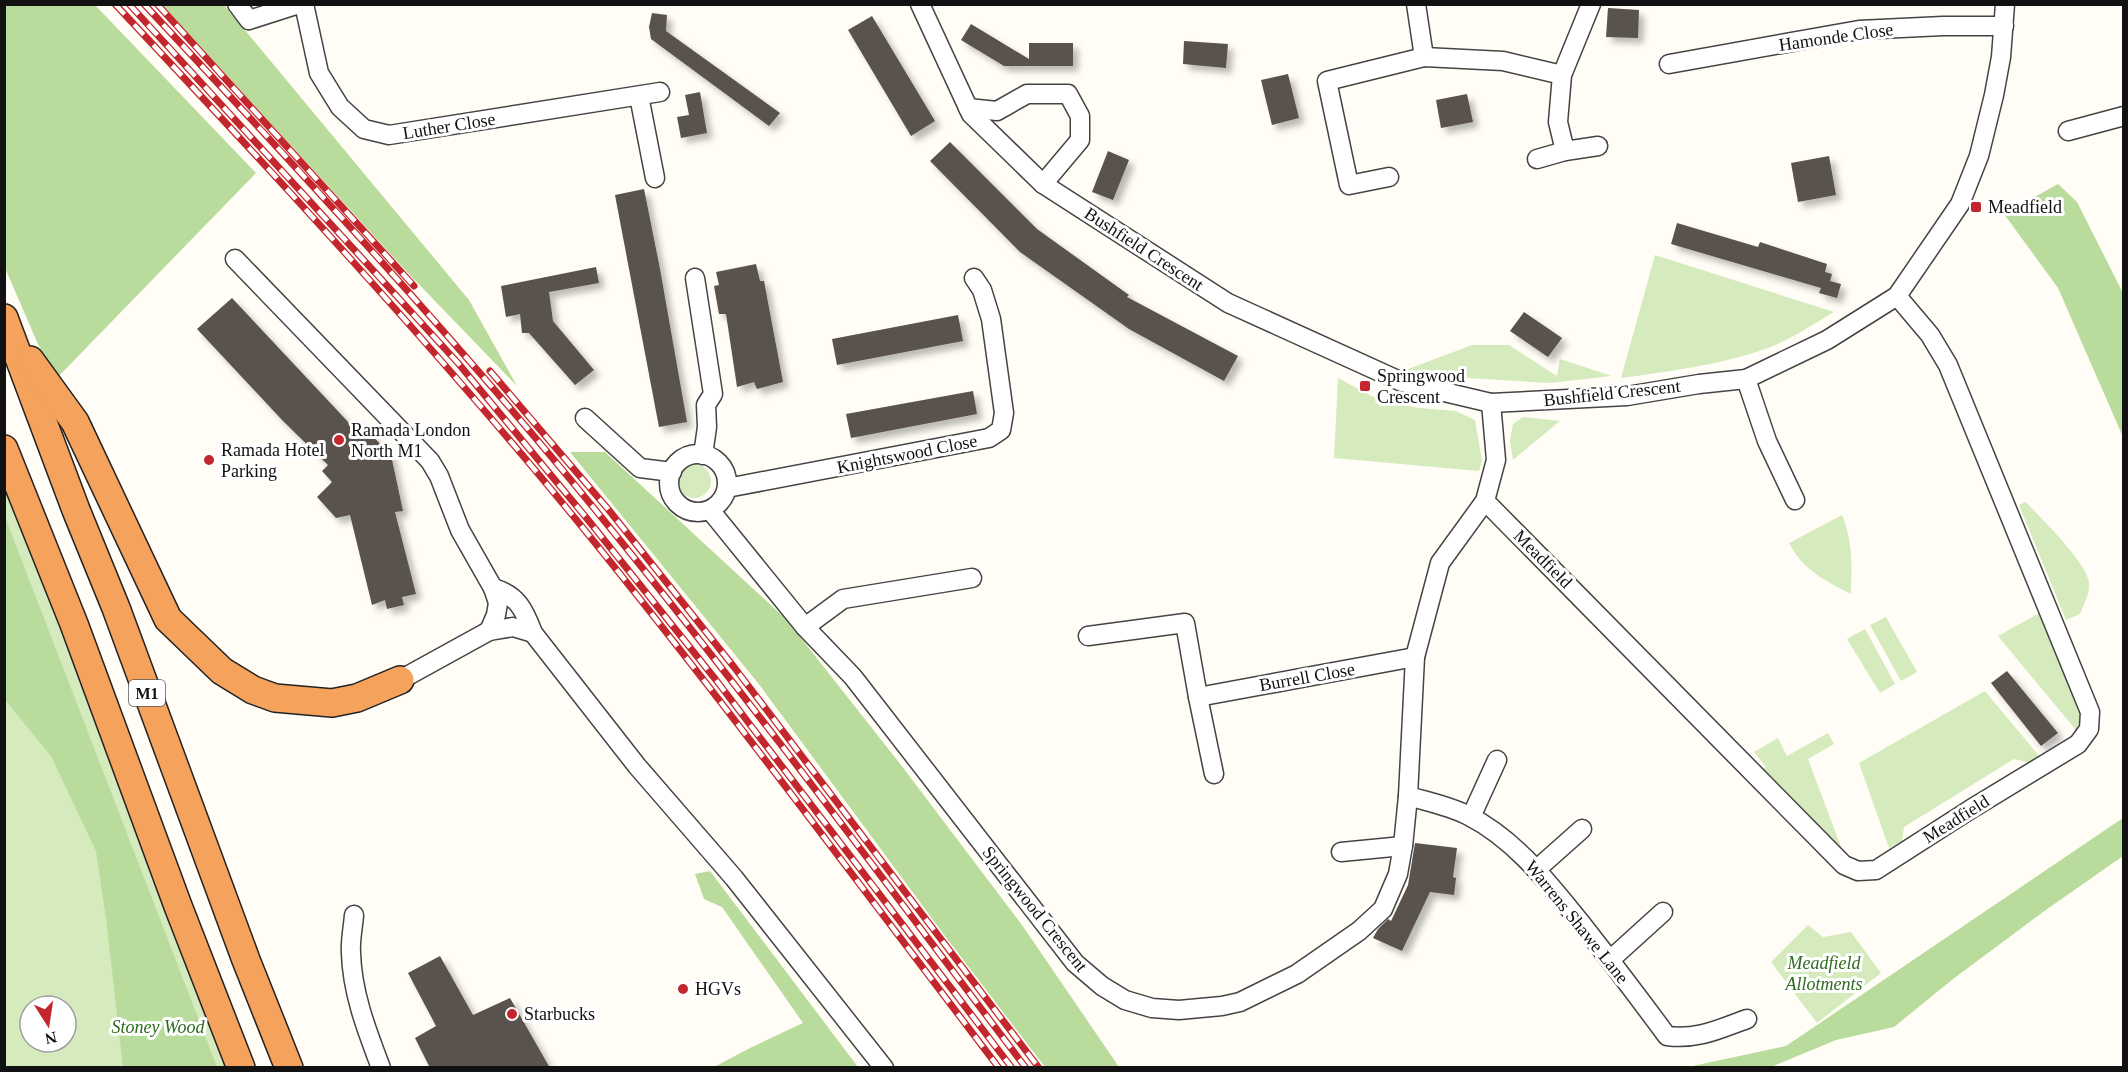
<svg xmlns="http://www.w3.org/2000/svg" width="2128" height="1072" font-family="'Times New Roman',serif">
	<defs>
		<filter id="shadow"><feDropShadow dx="5.5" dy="5.5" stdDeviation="3" flood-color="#0004"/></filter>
	</defs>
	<rect width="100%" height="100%" fill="#fffdf5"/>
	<g fill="#d5ebbd" fill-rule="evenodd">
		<path d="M1655,255L1834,312C1817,322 1800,333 1782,342C1736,363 1671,371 1621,378Z"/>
		<path d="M1472,345H1509L1557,376L1560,359L1612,376L1550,383L1468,378L1403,371Z"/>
		<path d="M1338,378L1379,400L1419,408L1456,411L1475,420L1482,461L1479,471L1334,458Z"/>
		<path d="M1523,417L1560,421L1513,460L1510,441L1513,424Z"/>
		<circle cx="694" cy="481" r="17"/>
		<path d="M4,467L245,1067H5ZM30,1006H66V1042H30Z"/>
		<path d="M2026,502C2041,519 2087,562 2089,583C2090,594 2084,604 2080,614L2066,620L2019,505Z"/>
		<path d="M1842,515C1853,542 1852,566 1851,594C1824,580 1804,571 1789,543Z"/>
		<path d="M2041,612L2080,709V724L2076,730L1998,636Z"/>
		<path d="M1886,617L1917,672L1901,681L1870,625Z"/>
		<path d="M1865,629L1895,684L1880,693L1847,639Z"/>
		<path d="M1985,691L2040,757L2030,763L2014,759L1904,827L1902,841L1889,848L1859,763Z"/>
		<path d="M1828,733L1834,744L1808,759L1843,852L1762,770L1766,767L1754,752L1778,738L1787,756Z"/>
		<path d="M1808,925L1823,937L1851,932L1881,973L1817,1023L1771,962Z"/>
	</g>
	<g fill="#b9dc9c">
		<path d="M4,5H95L256,173L54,381L5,268Z"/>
		<path d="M162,5H224L469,300L517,386L408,273Z"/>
		<path d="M2058,184L2077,202L2123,293V437L2058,288L2004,214Z"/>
		<path d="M570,452H605L786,619L901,765L1022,925L1119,1067H1045L945,936L758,683Z"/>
		<path d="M5,517L217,1067H123L106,918L96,851L51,756L5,700Z"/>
		<path d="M2123,818V856L2043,912L1953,979L1894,1027L1836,1040L1771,1067H1688L1786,1046Z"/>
		<path d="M710,871L858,1067H714L750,1048L803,1023L722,907L704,899L695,874Z"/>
	</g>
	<g fill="#5a524d" filter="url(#shadow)">
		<path d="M1608,8L1639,10L1638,38L1606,37Z"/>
		<path d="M652,13L667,15L666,31L780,113L769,126L651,39L649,27Z"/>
		<path d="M872,16L935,121L911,136L848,30Z"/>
		<path d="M971,24L1029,59V43H1073V66H1004L961,40Z"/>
		<path d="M1184,41L1228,44L1226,68L1183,64Z"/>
		<path d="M1288,74L1299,118L1272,125L1261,80Z"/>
		<path d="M700,92L707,133L681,138L677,117L689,115L685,95Z"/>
		<path d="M1467,94L1473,122L1441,128L1436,100Z"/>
		<path d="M950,142L1037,229L1129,295L1127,297L1238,356L1224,381L1129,329L1020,252L930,161Z"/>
		<path d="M1108,151L1129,160L1113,200L1092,192Z"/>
		<path d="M1829,156L1836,195L1798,202L1791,163Z"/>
		<path d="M644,189L660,269L687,422L659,427L615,195Z"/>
		<path d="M1677,223L1758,247L1760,242L1827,264L1825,272L1832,274L1830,281L1841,284L1837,298L1819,293L1821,288L1671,244Z"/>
		<path d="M756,264L760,281H764L783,382L757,389L754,382L737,387L726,314H719L714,286L719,285L716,272Z"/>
		<path d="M596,267L599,283L549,292L553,321L594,370L575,385L529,333H522L520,314L506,317L501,286Z"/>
		<path d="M232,298L350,424L357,420L391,455L403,511L395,512L416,594L402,597L404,605L387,609L385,600L372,605L350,515L336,518L317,497L332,482L322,471L328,465L283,421L197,329Z"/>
		<path d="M1524,312L1562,338L1548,357L1510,331Z"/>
		<path d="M958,315L963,341L837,365L832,339Z"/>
		<path d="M973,391L977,414L851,438L846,414Z"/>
		<path d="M2007,671L2058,733L2041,746L1991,683Z"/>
		<path d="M1415,843L1457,848L1453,877L1456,878L1454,895L1430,892L1402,951L1373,938L1378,929L1388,919L1391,921L1408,885Z"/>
		<path d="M440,956L473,1015L510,998L550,1068H430L415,1038L436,1026L408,973Z"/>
	</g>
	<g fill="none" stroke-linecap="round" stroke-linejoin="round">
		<g stroke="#444" stroke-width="21">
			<g id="minor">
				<path d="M237,4L249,20L299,4"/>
				<path d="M304,4L319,73L340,107L364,129L389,135L660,92"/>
				<path d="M920,4L971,114L1043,184L1228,303L1402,382L1491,403L1627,396L1699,384L1746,379L1827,340L1897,296L1960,204L1979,156L1994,95L2001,57L2005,4"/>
				<path d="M1416,4L1424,57"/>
				<path d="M1591,4L1562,75L1558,122L1565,151L1598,146"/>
				<path d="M1669,64L1859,30L1943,26H2004"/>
				<path d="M639,96L655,178"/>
				<path d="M968,108L997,111L1027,94H1068L1080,116V140L1043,184"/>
				<path d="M2068,131L2124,116"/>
				<path d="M1537,159L1565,151"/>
				<path d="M1389,177L1349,185L1327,81L1424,57L1503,61L1562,75"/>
				<path d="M235,259L430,461L439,476L460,530L493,588L498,603L496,615L489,631"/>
				<path d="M695,278L713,394L706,405L707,427L703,455"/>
				<path d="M1746,379L1767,441L1795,500"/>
				<path d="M585,418L640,468L672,472"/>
				<circle cx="698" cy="483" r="29"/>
				<path d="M727,488L989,438L1001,430L1004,413L991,319L982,290L974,278"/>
				<path d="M1485,501L1844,865L1858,871L1876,870L1971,809L2078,744L2089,729L2090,712L1948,365L1930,335L1897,296"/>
				<path d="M710,510L805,627L853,677L1075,963L1102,986L1125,1000L1152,1008L1179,1010L1222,1006L1240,1002L1297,974L1359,931L1383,909L1398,874L1403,846L1408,796L1415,657L1440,563L1485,501L1496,460L1491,403"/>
				<path d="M493,588C517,595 524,609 533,633L637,766L734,878L884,1068"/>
				<path d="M805,627L843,599L972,578"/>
				<path d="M1088,636L1185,623L1198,697L1214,774"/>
				<path d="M400,680L489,631L513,627L533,633"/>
				<path d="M1198,697L1415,657"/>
				<path d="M1408,796C1429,802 1450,806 1469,816C1516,840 1549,884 1581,923C1610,960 1639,998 1667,1036C1698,1040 1719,1029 1747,1019"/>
				<path d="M1471,817L1497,760"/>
				<path d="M1341,852L1403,846"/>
				<path d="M1537,869L1582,829"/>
				<path d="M354,915C353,928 350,941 351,953C352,993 367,1031 381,1068"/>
				<path d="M1610,960L1663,912"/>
			</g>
		</g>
		<g stroke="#222" stroke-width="30">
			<g id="highway">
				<path d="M4,318L76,510L116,608L246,960L289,1068"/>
				<path d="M30,360L75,422L168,619L222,671L253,690L275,698L332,703L357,698L400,680"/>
				<path d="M4,449L74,624L178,906L241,1068"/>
			</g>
		</g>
		<use href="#minor" stroke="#fff" stroke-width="18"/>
		<use href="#highway" stroke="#f5a25d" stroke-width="27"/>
		<g stroke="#c4262e" stroke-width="7">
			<g id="rail">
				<path d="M115,4C275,175 435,347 583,528C726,704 861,887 999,1068"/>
				<path d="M129,4L458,363L589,521L716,680L1012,1068"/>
				<path d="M144,4C300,171 457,340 602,518C748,697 886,883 1026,1068"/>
				<path d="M157,4L414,286"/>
				<path d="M490,371L608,509L734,667L1039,1068"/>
			</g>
		</g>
		<use href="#rail" stroke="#fff" stroke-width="4.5" stroke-dasharray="14" stroke-linecap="butt"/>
	</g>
	<g fill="#c4262e" stroke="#fff" stroke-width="2">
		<rect x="1970" y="201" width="12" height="12" rx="3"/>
		<rect x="1359" y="380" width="12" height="12" rx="3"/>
		<circle cx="339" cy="440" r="6"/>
		<circle cx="209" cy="460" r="6"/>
		<circle cx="683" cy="989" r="6"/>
		<circle cx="512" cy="1014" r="6"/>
	</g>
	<g text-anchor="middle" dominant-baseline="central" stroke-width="6" stroke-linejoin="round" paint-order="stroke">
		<rect fill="#fff" stroke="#585858" stroke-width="1.5" x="129" y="680" width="36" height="26" rx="4.5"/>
		<g font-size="16" font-weight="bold" fill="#111">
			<text x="147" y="693">M1</text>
		</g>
		<g font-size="18" fill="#111" stroke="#fff">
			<text transform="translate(1836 37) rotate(-8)">Hamonde Close</text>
			<text transform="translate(449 126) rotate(-9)">Luther Close</text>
			<text transform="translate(1144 249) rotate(33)">Bushfield Crescent</text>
			<text transform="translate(1612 393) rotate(-6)">Bushfield Crescent</text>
			<text transform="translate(907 454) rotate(-11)">Knightswood Close</text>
			<text transform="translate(1543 559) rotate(45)">Meadfield</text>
			<text transform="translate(1307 677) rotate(-10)">Burrell Close</text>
			<text transform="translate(1956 819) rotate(-32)">Meadfield</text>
			<text transform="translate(1035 909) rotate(51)">Springwood Crescent</text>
			<text transform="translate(1577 922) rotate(51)">Warrens Shawe Lane</text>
		</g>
		<g font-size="18" fill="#111" stroke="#fff" text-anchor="start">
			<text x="1988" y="207">Meadfield</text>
			<text x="1377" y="376">Springwood<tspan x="1377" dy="21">Crescent</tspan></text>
			<text x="351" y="430">Ramada London<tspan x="351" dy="21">North M1</tspan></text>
			<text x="221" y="450">Ramada Hotel<tspan x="221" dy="21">Parking</tspan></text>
			<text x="695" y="989">HGVs</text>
			<text x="524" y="1014">Starbucks</text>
		</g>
		<g font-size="18" font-style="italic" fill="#2f6b1f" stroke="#fff">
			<text x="1824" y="963">Meadfield<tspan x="1824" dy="21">Allotments</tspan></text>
			<text x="158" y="1027">Stoney Wood</text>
		</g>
	</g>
	<rect width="2128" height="1072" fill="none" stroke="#111111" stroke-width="12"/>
	<g transform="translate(48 1024) rotate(168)"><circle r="28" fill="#ffffff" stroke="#a0a0a0" stroke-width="1.5"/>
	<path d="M0-4.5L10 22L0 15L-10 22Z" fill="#c4262e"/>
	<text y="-9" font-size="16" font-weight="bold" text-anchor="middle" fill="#111111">N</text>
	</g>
</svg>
